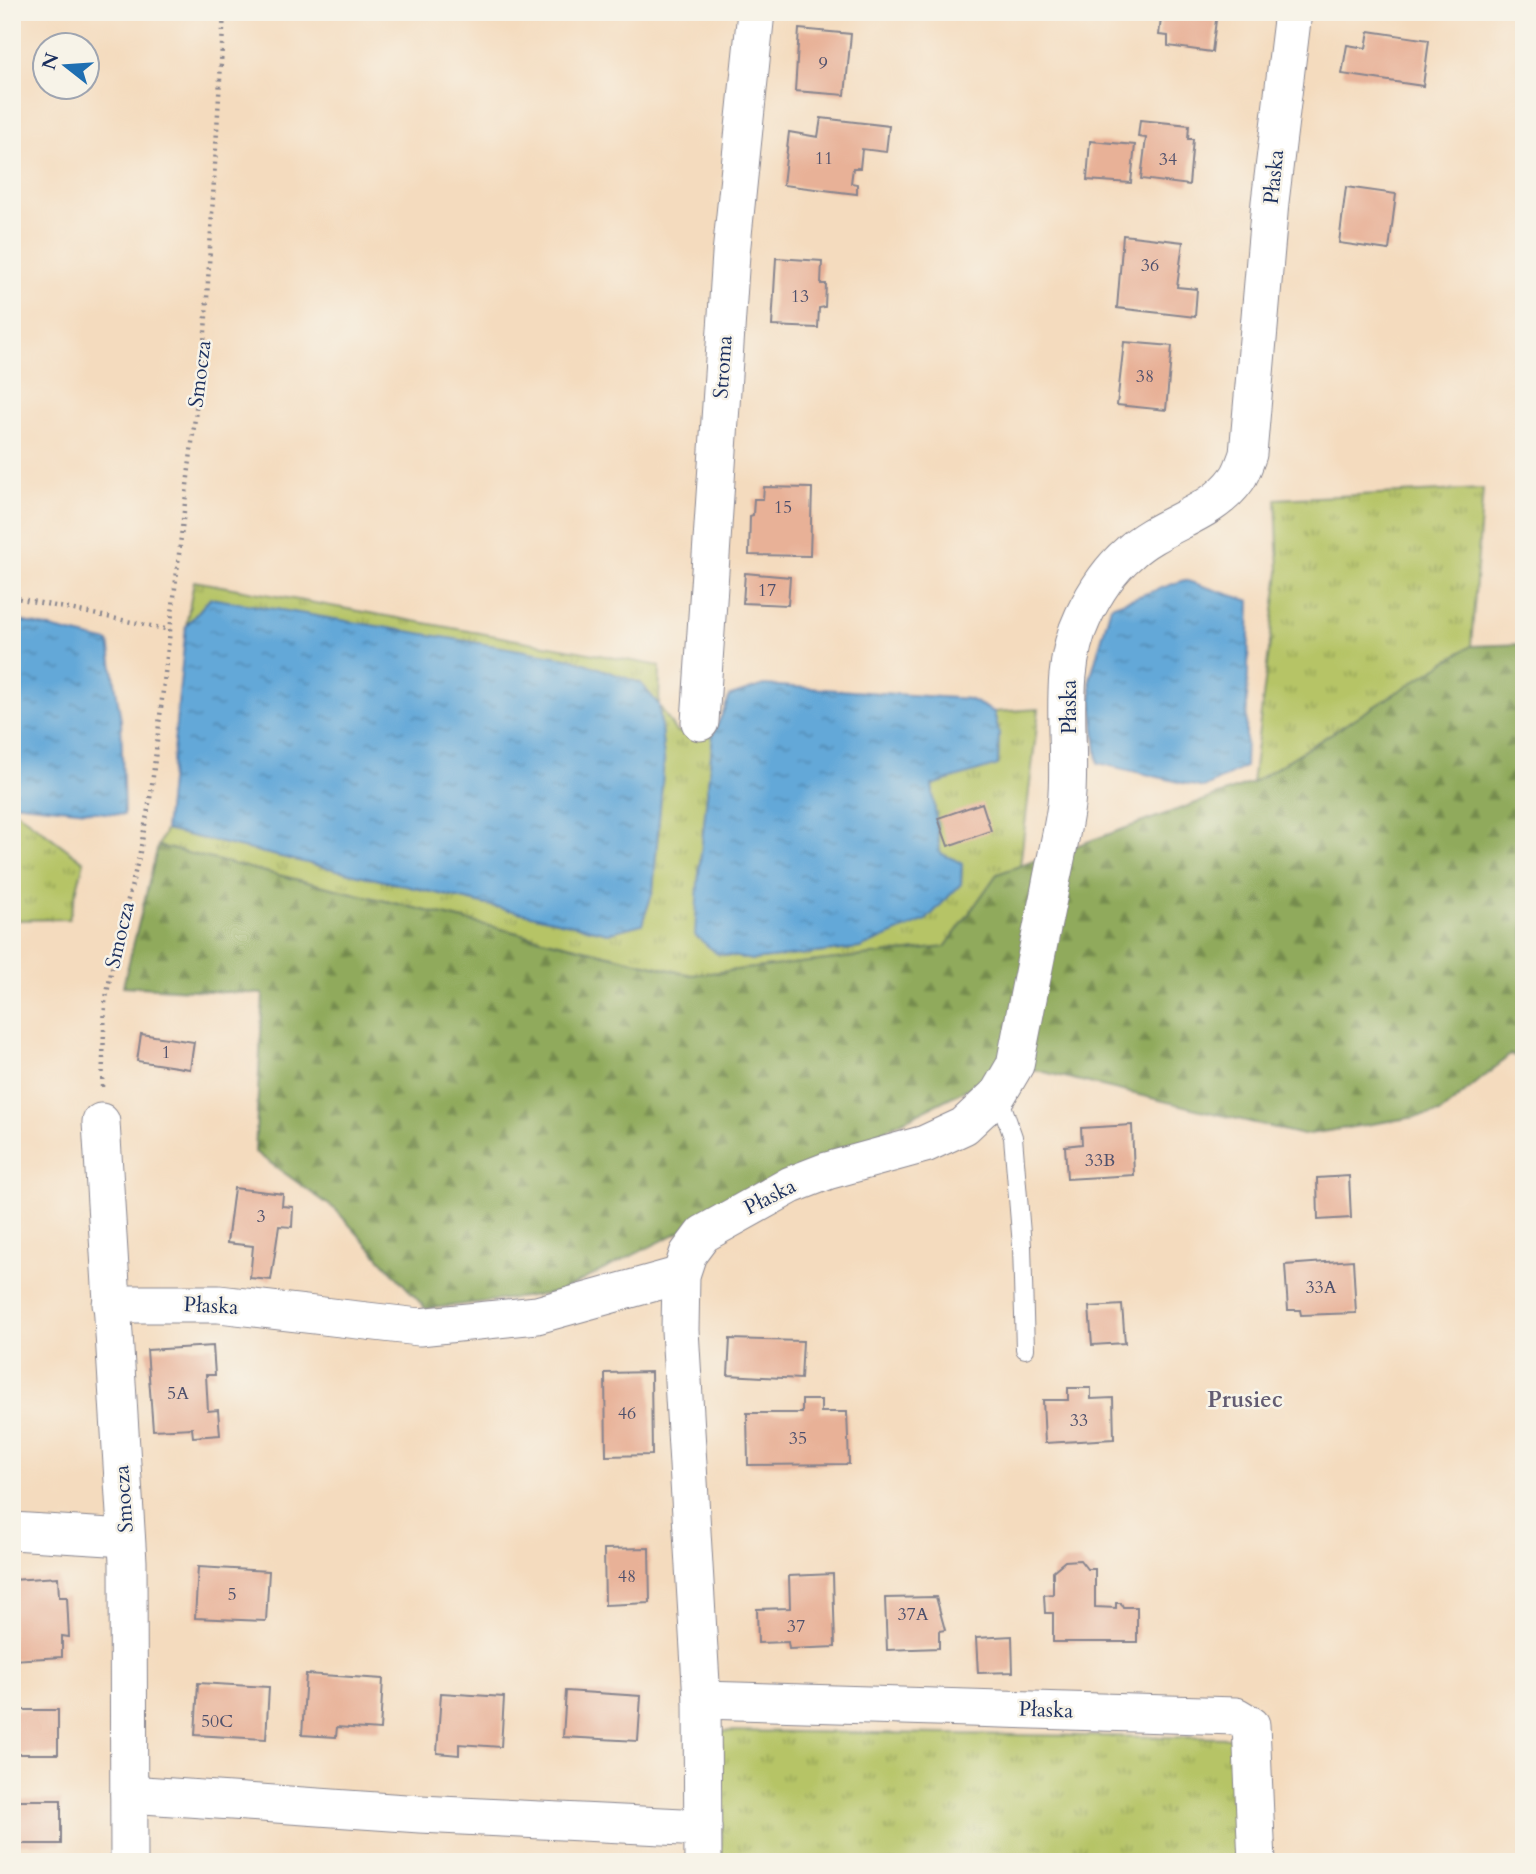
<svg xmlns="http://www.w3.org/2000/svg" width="1536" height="1874" font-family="Cardo,serif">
	<defs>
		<pattern id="grass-tufts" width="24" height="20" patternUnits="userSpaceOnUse" patternTransform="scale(1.75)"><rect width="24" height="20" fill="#b6c466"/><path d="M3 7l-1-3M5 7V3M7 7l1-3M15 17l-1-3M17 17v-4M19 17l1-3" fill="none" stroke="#93a057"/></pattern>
		<pattern id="forest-firs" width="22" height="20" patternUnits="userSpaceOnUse" patternTransform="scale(1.75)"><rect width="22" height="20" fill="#90aa5b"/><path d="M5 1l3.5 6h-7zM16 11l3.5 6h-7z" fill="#758b4e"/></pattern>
		<pattern id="water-ripples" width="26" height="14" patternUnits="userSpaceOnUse" patternTransform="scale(1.75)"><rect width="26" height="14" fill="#63a8d8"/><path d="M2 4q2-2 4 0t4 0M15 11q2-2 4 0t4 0" fill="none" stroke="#5189b2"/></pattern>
	</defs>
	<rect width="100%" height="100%" fill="#f7f3e8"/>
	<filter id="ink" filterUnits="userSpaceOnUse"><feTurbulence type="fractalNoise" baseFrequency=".0143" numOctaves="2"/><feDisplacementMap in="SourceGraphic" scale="14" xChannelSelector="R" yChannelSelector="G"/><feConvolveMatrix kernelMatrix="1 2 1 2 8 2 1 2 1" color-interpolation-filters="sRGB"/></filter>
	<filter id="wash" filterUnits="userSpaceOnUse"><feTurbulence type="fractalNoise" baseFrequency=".00686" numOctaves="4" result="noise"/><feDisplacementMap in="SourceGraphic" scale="28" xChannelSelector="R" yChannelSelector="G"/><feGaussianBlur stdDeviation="1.57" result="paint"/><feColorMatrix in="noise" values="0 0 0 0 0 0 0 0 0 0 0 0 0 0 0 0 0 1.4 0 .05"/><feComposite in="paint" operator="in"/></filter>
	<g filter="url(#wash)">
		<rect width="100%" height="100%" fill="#f4dbbe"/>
		<g fill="url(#grass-tufts)" stroke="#687a62" stroke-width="2">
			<path d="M1483,489L1471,646L1252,783L1279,572L1276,499Z"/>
			<path d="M194,581L660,666L659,705L676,732L713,735L698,883L716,953L752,960L860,948L961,884L962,864L940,853L932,785L998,764L999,734L994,712L1039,709L1020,866L997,874L946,947L692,975L158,846L165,830L608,933L642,924L653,891L664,760L659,705L210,598L186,626Z"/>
			<path d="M12,808L84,862L69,919L12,920Z"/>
			<path d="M722,1731L1237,1738L1238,1862H721Z"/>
		</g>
		<path fill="url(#forest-firs)" stroke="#566c5c" stroke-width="2" d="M1524,644V1057L1510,1055L1440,1113L1303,1135L1015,1065L557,1293L426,1309L336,1210L255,1152L263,994L123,986L158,846L691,975L945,947L997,874L1252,783L1471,646Z"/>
		<g fill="url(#water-ripples)" stroke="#3f6c9b" stroke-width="2">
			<path d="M1184,580L1250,601L1245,767L1204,788L1098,763L1090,679L1111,606Z"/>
			<path d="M210,598L573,659L641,683L659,705L664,760L653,891L642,924L608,933L165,830L186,626Z"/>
			<path d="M12,619L109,642L121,721L124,815L12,803Z"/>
			<path d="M764,685L969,699L994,712L999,734L998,765L932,785L940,853L962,863L961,884L926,920L860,948L752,960L716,953L695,935L698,883L713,735L730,696Z"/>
		</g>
		<g id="blocks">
			<g fill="#e8b197">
				<path d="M1172,12H1217L1212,52L1168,46V36L1159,35L1161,19H1171Z"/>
				<path d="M799,29L851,34L845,95L795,91Z"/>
				<path d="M1369,31L1429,40L1423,86L1342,74L1347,45L1366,48Z"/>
				<path d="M821,118L889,126L886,152L862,149L860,168H853L851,183L857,184V194L783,185L789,132L818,137Z"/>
				<path d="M1140,120L1189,125L1188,139H1193L1189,185L1141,179L1146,138L1138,137Z"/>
				<path d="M1090,141L1135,145L1131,183L1087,180Z"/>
				<path d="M1346,187L1396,194L1389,250L1339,243Z"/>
				<path d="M1123,235L1183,242L1177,287L1197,289L1195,317L1117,308Z"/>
				<path d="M776,258L822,261L821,284H826L825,307L819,308L818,328L772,326Z"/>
				<path d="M1124,342L1172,346L1166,410L1117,405Z"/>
				<path d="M764,487L812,488L810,556L749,555L750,516L753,515L754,499H763Z"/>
				<path d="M745,573L790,577L788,605L743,603Z"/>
				<path d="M982,803L991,831L948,846L938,818Z"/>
				<path d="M141,1034L194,1042L190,1069L137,1061Z"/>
				<path d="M1132,1125L1134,1175L1067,1179L1065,1146L1082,1144L1081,1128Z"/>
				<path d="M1349,1176L1351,1218L1318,1220L1317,1178Z"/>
				<path d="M234,1188L283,1194L282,1206L293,1207L292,1227L279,1226L271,1280L250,1278L253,1246L227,1243Z"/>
				<path d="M1353,1260L1356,1313L1301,1315L1300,1310H1288L1285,1265Z"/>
				<path d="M1122,1305L1125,1343L1092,1345L1089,1307Z"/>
				<path d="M730,1339L803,1341L801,1379L728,1375Z"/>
				<path d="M213,1346L215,1375H206L208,1411L218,1410L220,1435L193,1437L192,1428L153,1430L147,1350Z"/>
				<path d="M651,1372L652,1455L606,1456L605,1373Z"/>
				<path d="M1068,1388H1091V1399L1113,1398L1114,1439L1045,1443L1043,1400H1068Z"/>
				<path d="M802,1400H821V1412H847L849,1464L748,1465L747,1413H802Z"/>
				<path d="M649,1548L650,1603L605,1605L604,1549Z"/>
				<path d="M1080,1560L1087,1569H1095V1607L1116,1608V1603H1121L1123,1607H1137V1642H1053V1613H1045L1044,1595L1053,1594V1571L1065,1561Z"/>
				<path d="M198,1567L269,1571L266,1621L195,1618Z"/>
				<path d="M833,1574L835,1647L789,1649L788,1642L758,1643L757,1609L790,1608L789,1576Z"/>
				<path d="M58,1577L59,1597H67L69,1637L62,1636V1657L12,1660V1580Z"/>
				<path d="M936,1597L945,1630L939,1631V1648L887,1650L885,1598Z"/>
				<path d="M1012,1636L1013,1672L978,1673L976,1638Z"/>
				<path d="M306,1674L383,1679L380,1730L337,1727L336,1737L302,1735Z"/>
				<path d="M198,1683L269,1687L266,1739L195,1735Z"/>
				<path d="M566,1691L641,1696L638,1741L563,1737Z"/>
				<path d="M441,1693L504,1697L501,1747L459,1744V1755L437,1753Z"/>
				<rect x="12" y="1710" width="46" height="44"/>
				<rect x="12" y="1800" width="49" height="44"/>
			</g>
		</g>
	</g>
	<g filter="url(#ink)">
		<use href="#blocks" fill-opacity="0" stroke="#88858e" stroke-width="2"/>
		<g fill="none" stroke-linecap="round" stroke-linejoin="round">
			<g stroke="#88858e" stroke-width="20">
				<path id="service" d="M998,1094L1013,1137L1022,1246L1025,1349"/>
			</g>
			<g stroke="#88858e" stroke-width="39">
				<g id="minor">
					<path d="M700,722L731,254L756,12"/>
					<path d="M101,1122L128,1562L129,1862"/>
					<path d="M111,1304H219L419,1327L537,1315L681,1275"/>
					<path d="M12,1531L126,1538"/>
					<path d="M702,1700L1236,1716L1251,1725L1257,1862"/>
					<path d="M129,1794L420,1814L703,1828"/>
					<path d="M703,1862L702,1700L680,1330L681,1275L688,1254L703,1234L791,1185L827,1171L925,1144L964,1126L998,1094L1015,1065C1026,1008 1037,951 1049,894C1054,865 1062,835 1066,805C1073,744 1055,675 1083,617C1094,594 1109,570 1129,553C1161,523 1211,516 1237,479C1242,472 1245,462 1248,454L1270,202L1293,12"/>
				</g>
			</g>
			<g stroke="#88858e" stroke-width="4.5" stroke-dasharray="2 5" stroke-linecap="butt">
				<path d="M12,597L170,630"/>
				<path d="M102,1087L105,1003L118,938L139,857L151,793L205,332L224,12"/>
			</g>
			<use href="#service" stroke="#fff" stroke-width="18"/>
			<use href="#minor" stroke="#fff" stroke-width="37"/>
		</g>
	</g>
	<g text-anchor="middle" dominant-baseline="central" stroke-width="5" stroke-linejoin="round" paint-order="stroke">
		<g font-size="18" fill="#4e506c">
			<text x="823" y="63">9</text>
			<text x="824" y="158">11</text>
			<text x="1168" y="159">34</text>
			<text x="1150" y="265">36</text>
			<text x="800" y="296">13</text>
			<text x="1145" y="376">38</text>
			<text x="783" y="507">15</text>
			<text x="767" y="590">17</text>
			<text x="166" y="1052">1</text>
			<text x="1100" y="1160">33B</text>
			<text x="261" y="1216">3</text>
			<text x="1321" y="1287">33A</text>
			<text x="178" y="1393">5A</text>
			<text x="627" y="1413">46</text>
			<text x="1079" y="1420">33</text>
			<text x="798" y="1438">35</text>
			<text x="627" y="1576">48</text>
			<text x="232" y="1594">5</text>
			<text x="913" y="1614">37A</text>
			<text x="796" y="1626">37</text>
			<text x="217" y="1721">50C</text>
		</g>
		<g font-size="21" fill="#1b2f5e" stroke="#f7f3e8">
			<text transform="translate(1274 177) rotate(-84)">Płaska</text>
			<text transform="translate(723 367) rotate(-86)">Stroma</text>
			<text transform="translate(200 374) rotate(-83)">Smocza</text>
			<text transform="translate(1069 707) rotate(-90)">Płaska</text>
			<text transform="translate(120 935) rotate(-77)">Smocza</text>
			<text transform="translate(770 1197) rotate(-27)">Płaska</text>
			<text transform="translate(211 1306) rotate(3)">Płaska</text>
			<text transform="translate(124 1499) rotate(-94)">Smocza</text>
			<text transform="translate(1046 1710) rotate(2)">Płaska</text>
		</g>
		<g font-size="23" font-weight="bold" fill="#635c72" stroke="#f7f3e8">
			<text x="1245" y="1399">Prusiec</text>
		</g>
	</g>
	<rect width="1536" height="1874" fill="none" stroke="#f7f3e8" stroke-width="42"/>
	<g transform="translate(66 66) rotate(287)"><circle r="33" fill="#f7f3e8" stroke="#9fa5b1" stroke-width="2"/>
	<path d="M0-5L12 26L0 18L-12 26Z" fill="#1f6fb2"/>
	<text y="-10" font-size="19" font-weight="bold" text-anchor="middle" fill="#1b2f5e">N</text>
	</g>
</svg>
